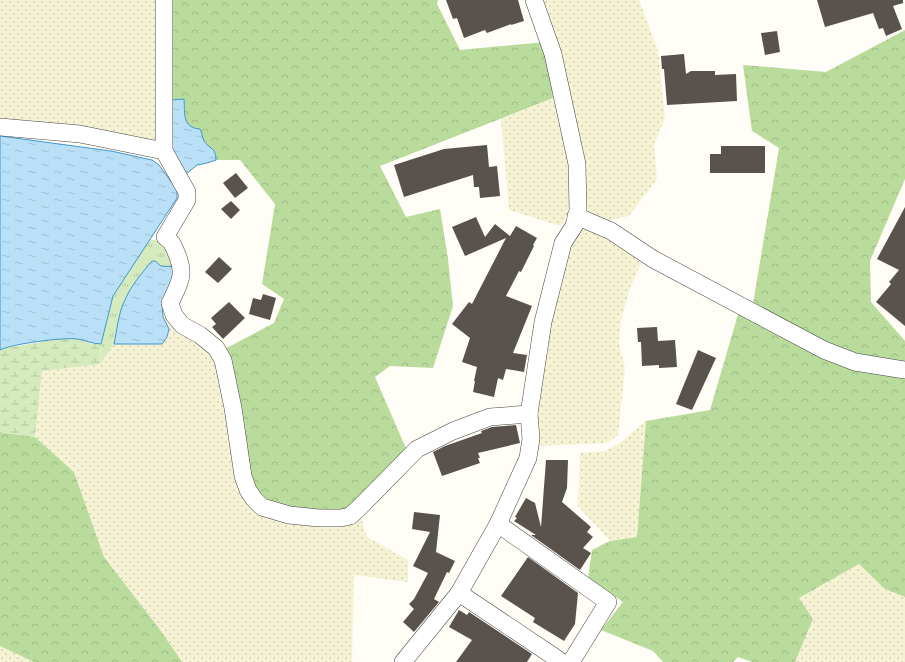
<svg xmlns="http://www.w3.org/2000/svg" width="905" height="662" font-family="'Zilla Slab',serif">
	<defs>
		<pattern id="farmland-dots" width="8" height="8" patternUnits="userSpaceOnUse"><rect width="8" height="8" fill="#f6f3d4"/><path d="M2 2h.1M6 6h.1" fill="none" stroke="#d2cfb5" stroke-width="1.8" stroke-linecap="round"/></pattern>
		<pattern id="grass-tufts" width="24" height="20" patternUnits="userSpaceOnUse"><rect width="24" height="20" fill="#d5ebbd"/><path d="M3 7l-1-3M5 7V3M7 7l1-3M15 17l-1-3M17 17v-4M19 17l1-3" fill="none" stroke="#b6c8a1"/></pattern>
		<pattern id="forest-crowns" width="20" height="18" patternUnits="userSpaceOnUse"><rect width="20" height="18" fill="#b9dc9c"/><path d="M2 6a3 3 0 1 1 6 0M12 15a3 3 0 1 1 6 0" fill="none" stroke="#9ebc85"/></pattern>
		<pattern id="wetland-marsh" width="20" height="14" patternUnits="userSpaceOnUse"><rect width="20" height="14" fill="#d5ebbd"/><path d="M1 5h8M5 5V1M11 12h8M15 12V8" fill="none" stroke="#b6c8a1"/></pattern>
		<pattern id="water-ripples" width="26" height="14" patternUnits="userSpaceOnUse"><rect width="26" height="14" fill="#b9e0f7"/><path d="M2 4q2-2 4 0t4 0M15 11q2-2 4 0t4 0" fill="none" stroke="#9ebfd3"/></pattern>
	</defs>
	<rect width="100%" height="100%" fill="#fffdf5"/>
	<g fill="url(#farmland-dots)">
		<path d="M0,0H159L156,143L0,123Z"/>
		<path d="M541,0H639L658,50L665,118L654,145L657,179L629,216L602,222L586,214Z"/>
		<path d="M553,98L568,160L571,201L570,218L560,226L509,210L501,119Z"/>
		<path d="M583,225L644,257L630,288L621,320L619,344L625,368L618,435L607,443L538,446L534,411L550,319L566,252Z"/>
		<path d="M169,289L192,334L360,514L367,537L408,560V582L354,575L352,662H182L161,631L104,557L74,472L35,437L42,371L99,364L114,344H162L169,329L163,317L162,302Z"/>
		<path d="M646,421L637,537L610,541L578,506L580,453L605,451L620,443Z"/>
		<path d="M859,564L885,589L905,597V662H795L813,619L798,598Z"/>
		<path d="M0,646L34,662H0Z"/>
	</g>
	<path fill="url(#grass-tufts)" d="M150,239L161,242H165L176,267L161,266L155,261H152L133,285L123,303L118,323L114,344L100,364L101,344L113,296Z"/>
	<g fill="url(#forest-crowns)">
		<path d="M169,0H438L437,4L460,50L545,42L553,98L380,166L406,217L440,209L448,259L453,306L433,368L390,366L375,377L408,453L344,513L276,509L252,491L221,351L274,323L284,299L262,284L275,204L240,160H216C216,147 209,149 204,141C203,138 202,134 201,131L193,128L187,125L184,111L169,100Z"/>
		<path d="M905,30V179L870,261L871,302L905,341V365L849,356L753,304L779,148L752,131L743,65L826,72Z"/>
		<path d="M739,311L905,374V597L885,589L859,564L799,598L813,619L795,662H752L738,657L733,662H663L653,651L601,630L623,602L588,578L592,550L610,541L637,537L646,421L710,410Z"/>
		<path d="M0,432L35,437L74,472L104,557L161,631L182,662H34L0,646Z"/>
	</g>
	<path fill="url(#wetland-marsh)" d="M58,339H77L93,344H101L100,364L42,371L35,437L0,432V349Z"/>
	<g fill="url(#water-ripples)" stroke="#3f96cf">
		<path d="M184,99C185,113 182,128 200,129C202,132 202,137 204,141C209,149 216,147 216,160L207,163L197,165L185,175L172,148V100Z"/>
		<path d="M0,136L111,151L152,160L159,165L177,190V198L113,296L101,344C92,344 86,340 77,339C64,337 11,344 0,350Z"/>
		<path d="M152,261H155L161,266L176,267L174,282L162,302L163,317L169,329L167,337L162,344H114C117,331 118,315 124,302C130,287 141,274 152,261Z"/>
	</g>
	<g fill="#5a524d">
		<path d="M446,0H518L524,21L511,25V24L487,33L485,30L464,38L457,18L453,19Z"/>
		<path d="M817,0H903V3L893,6L902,29L886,36L883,28L879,29L873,13L825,27Z"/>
		<path d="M777,31L780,52L765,55L761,33Z"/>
		<path d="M684,54L686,74L691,71H715V75L736,74L737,101L667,105L664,69H662L661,56Z"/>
		<path d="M487,145L489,167L497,166L500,196L480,198L479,187H474L473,175L404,197L394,165L444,149Z"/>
		<path d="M721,146H765V173H710V154H721Z"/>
		<path d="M236,173L248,188L235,198L223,183Z"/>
		<path d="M231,201L240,210L231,219L221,209Z"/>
		<path d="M905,207V326L876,302L891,284L889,282L899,270L877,259Z"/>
		<path d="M476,217L485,237L495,224L510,236L516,226L537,238L533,245L534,246L521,272L519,271L506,296L532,306L513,353L527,355L524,372L506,369L503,380L498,378L494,397L473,392L475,381H474L477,367L462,362L470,338L452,324L469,302L472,304L506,238L465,256L452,227Z"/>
		<path d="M219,257L232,269L218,283L205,272Z"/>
		<path d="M263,294L276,298L270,320L249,314L253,298L261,300Z"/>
		<path d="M229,302L245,318L223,339L212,327L216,324L211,318Z"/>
		<path d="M657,327L658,341L675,340L677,367L659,368V365L642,366L641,342H638L637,328Z"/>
		<path d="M698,350L716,358L692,410L676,404Z"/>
		<path d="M516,425L520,443L478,453L480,458H478L480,463L442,476L433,452L445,446L482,433L481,431L492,427Z"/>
		<path d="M546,460H568L567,488L562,502L591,527L587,532L593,537L583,548L591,553L580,570L531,535H536L514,521L517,518L515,517L526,498L535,503L541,527Z"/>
		<path d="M414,512L440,515L436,552L455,561L449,573L447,572L434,599L439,602L414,632L403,622L414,609L409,604L414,599L428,573L413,566L430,532L412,529Z"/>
		<path d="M528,557L578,593L575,624L564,641L533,622L535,618L501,596Z"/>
		<path d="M459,610L467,615L469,612L532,654L527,662H456L472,640L449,627Z"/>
	</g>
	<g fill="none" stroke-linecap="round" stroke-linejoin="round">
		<g stroke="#444" stroke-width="18">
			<g id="minor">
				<path d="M164,0V151"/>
				<path d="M0,127L80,134L164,151L187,192V200L165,237C172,241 173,245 176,252C186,275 180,282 170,303L174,315L182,325L200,335L216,348L223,360L233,408L243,476L248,490L254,499L262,507L289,515L319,518H341L350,516L358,509L417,449L453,431L490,417L529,414"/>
				<path d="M576,216L611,231L653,259L824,350L855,362L905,370"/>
				<path d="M498,524L608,602L571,662"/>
				<path d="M459,593L559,660"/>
				<path d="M403,662L459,593L498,524L528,458L531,439L529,414L543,322L563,243L574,226L578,211L577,164L553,54L534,0"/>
			</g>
		</g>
		<use href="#minor" stroke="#fff" stroke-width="17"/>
	</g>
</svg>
